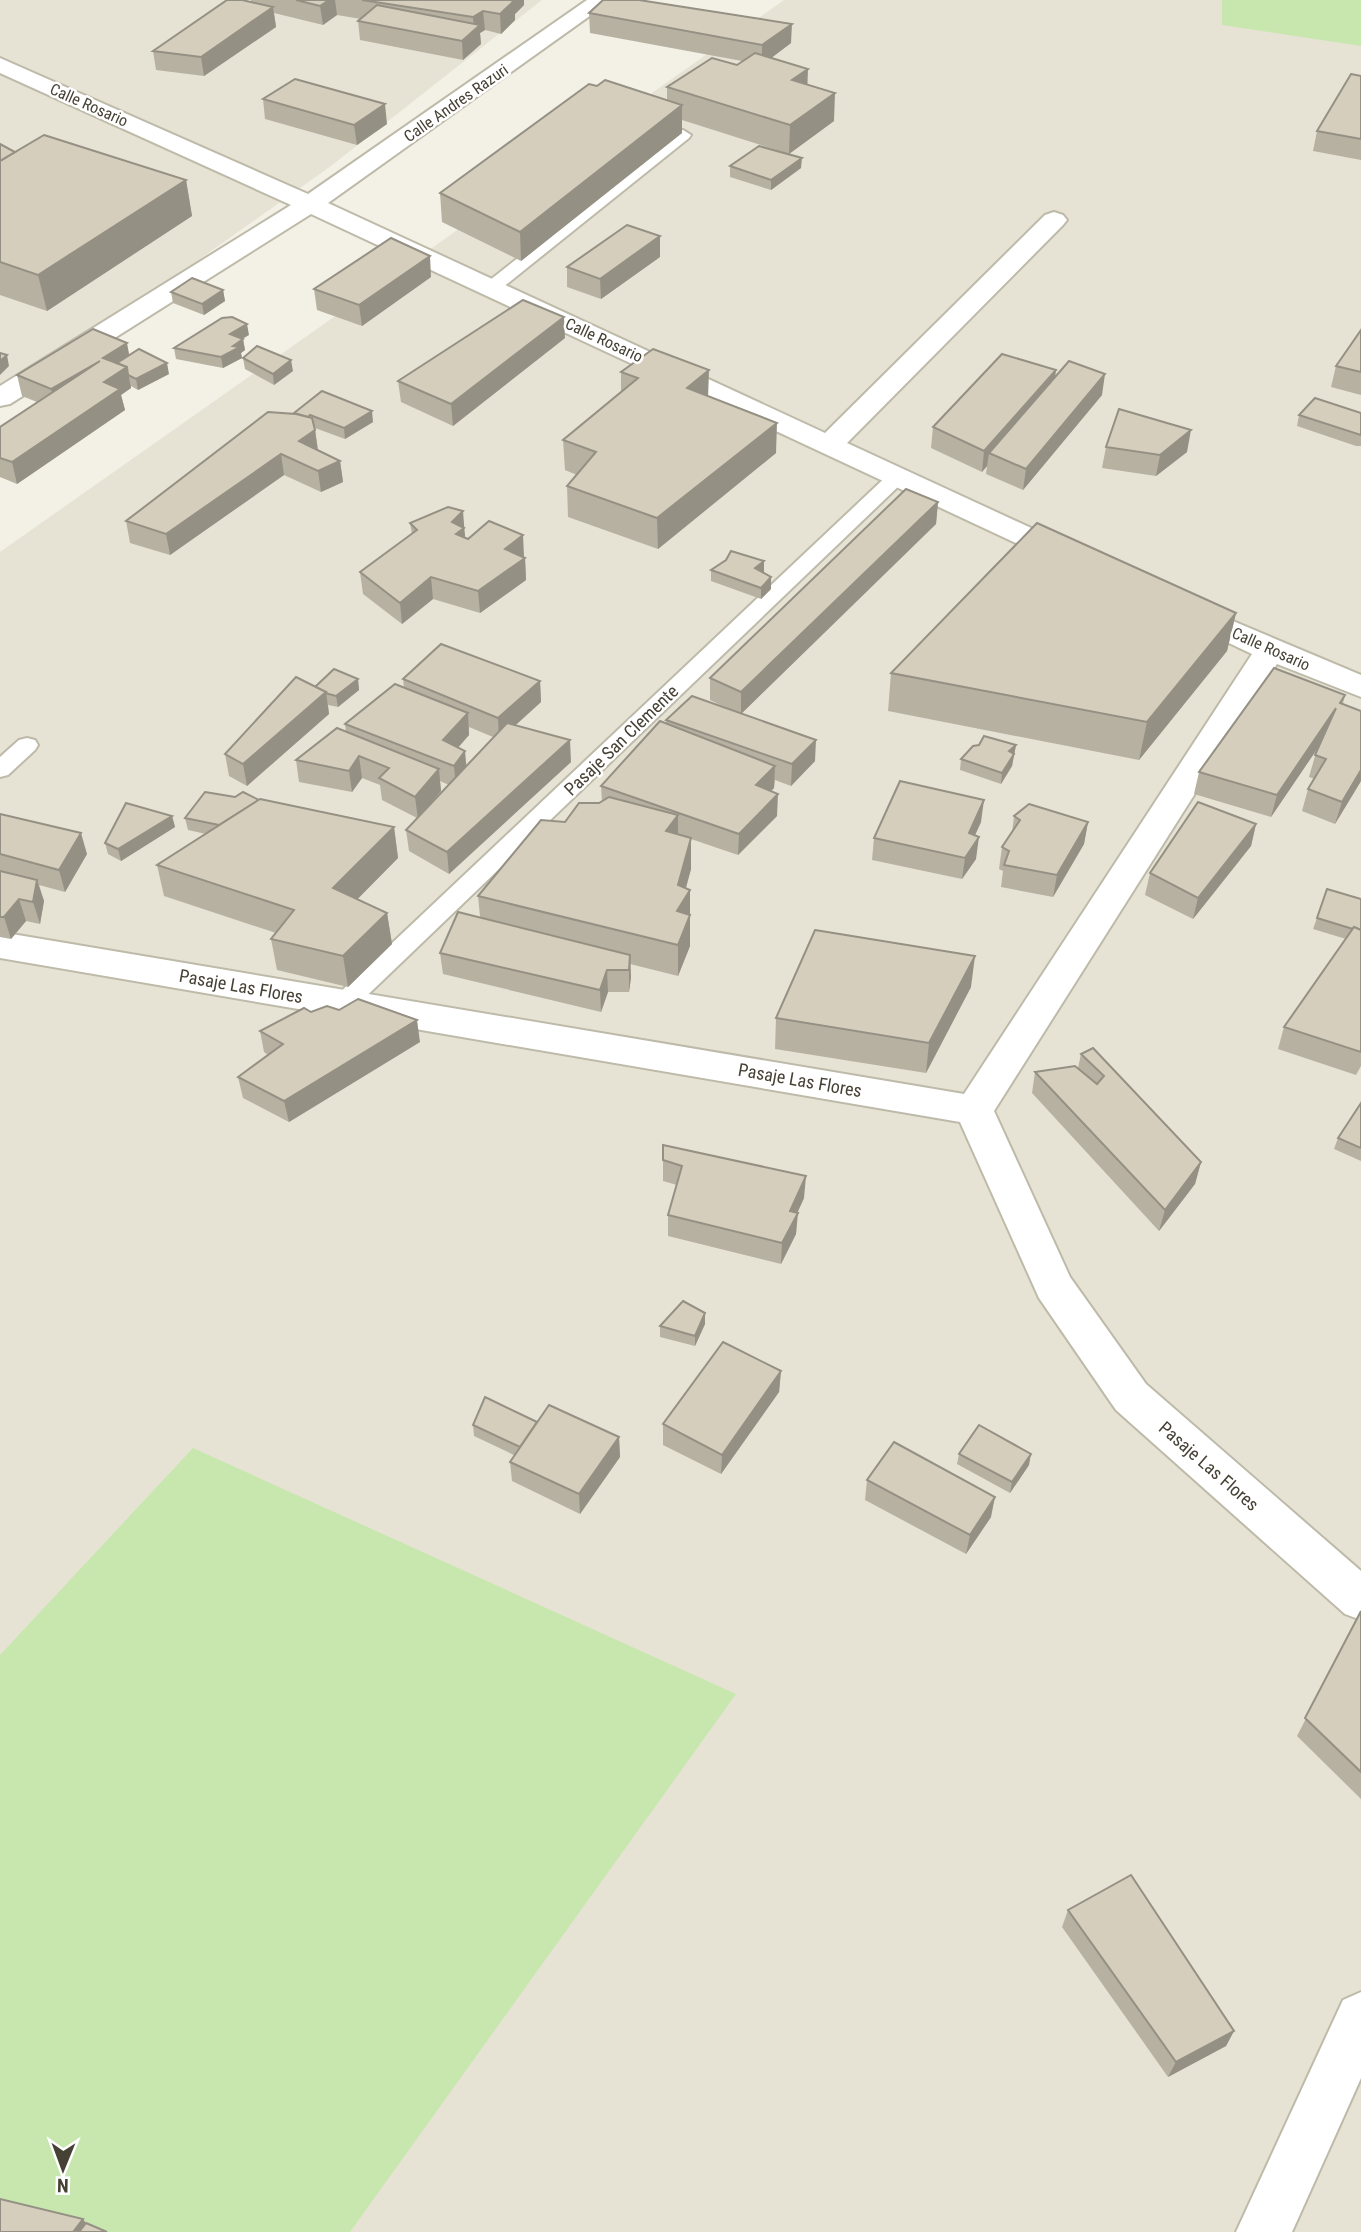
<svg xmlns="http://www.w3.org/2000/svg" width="1361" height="2232" font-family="'Roboto Condensed',sans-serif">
	<rect width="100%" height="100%" fill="#f3f1e6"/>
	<g fill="#e7e3d4">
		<path d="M0,0H542L331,166L0,401Z"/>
		<path d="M784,0H1361V2232H0V552Z"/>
	</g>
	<g fill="#c7e7af">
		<path d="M1222,0H1361V46L1222,25Z"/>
		<path d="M193,1448L736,1694L350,2232H73L0,2203V1655Z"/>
	</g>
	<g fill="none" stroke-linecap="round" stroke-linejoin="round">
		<g stroke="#bebaa9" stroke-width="4">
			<g id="service">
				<path d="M683,130L691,135L689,138L497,292H485L482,288L485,284L677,132Z"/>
				<path d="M897,471L904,473L907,477L904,481L353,1009L344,1012L335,1009L331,1003L335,997L890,473Z"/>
				<path d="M27,738L35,740L38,745L35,750L8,775L0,777V757L19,740Z"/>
			</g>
		</g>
		<g stroke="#bebaa9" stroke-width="4">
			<g id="minor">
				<path d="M587,0H612L328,203L825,433L1045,215L1054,212L1063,215L1067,220L1063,225L847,443L1083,552L1087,558L1083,564L1072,567L1061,564L311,214L10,404L0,406V386L291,205L0,73V58L308,194Z"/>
				<path d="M1183,600L1361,675V697L1277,664L994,1111L1070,1277L1146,1384L1361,1571V1620L1345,1614L1116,1410L1039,1298L960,1122L0,958V932L964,1094L1252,654L1172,616L1168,609L1172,602Z"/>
				<path d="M1361,1992V2078L1292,2232H1236L1343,2000Z"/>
			</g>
		</g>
		<use href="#service" fill="#fff" fill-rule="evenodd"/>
		<use href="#minor" fill="#fff" fill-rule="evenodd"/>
	</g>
	<g fill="#b7b1a2" fill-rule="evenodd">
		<path d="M251,0H524V5L515,14V20L501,34L485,30L480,33L481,44L463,60L360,40L358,21L361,19L337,15L323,25L274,13L276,27L204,76L156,70L153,51L251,2Z"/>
		<path d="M589,13L791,43L771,58L807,85L834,121L789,154L682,120V133L521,261L442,222L440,193L667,100V87L737,65L742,61L590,33Z"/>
		<path d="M1361,76V160L1313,151L1317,131Z"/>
		<path d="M263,99L387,124L357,145L265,119Z"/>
		<path d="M0,144L15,152L186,180L192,216L47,311L0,295Z"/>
		<path d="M730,166L801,168L771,190L730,177Z"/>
		<path d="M660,257L601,299L567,287V267Z"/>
		<path d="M431,277L362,326L317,310L314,289Z"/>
		<path d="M223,290L225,301L204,315L173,303L171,292Z"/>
		<path d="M1361,330V395L1331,387L1336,366Z"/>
		<path d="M249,335L242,339H243L245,350L241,353L242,358L223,368L176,359L174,348Z"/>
		<path d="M565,338L453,426L401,402L398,381Z"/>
		<path d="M130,355L169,374L138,390L131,386V388L121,395L125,410L17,484L0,477V427L37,402L22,396L17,375Z"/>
		<path d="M243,358L293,371L274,385L245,369Z"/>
		<path d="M1056,370L1055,377L1102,395L1023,490L986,474L987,466L982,472L931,448L933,427Z"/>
		<path d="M621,372L708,396L776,453L658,549L568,517L567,486L577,475L565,470L563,440L621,393Z"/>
		<path d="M294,413L373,422L345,439L315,428L318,450L340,461L343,482L321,492L284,475L170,555L130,543L126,521Z"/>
		<path d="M1361,413V446H1356L1297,426L1299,415Z"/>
		<path d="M1106,447L1187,452L1156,476L1102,468Z"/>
		<path d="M938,502L936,524L741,714L815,761L791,786L775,780L774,788L771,791L777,816L738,855L691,839V869L686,888L690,890V946L678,976L630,964L631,977L629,992H608L601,1012L443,974L440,953L480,917L478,896L565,822L602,802L601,786L666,723V720L733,711L710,700V678Z"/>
		<path d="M410,523L465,533V538L524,556L523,557L525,558L526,580L480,613L433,599L402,624L363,594L360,572L412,534Z"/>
		<path d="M711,570L764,572L763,573L771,577V589L761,599L711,581Z"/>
		<path d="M1236,613L1227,651L1139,760L888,711L891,673Z"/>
		<path d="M358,679L359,690L338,707L328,705L329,714L247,786L229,776L225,754L315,687Z"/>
		<path d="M403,679L540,681L541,702L516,725L571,762L449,874L409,851L406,830L417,818L382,800L380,785L362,778L352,792L299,782L296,760L346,732L345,724L404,688ZM469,727L493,737L466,766L458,748L469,735ZM440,781L449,785L428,806L441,791Z"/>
		<path d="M1345,695L1343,704L1361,781L1335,824L1302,811L1308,789L1315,779L1309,777L1317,749L1271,817L1194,794L1199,772Z"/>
		<path d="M1016,745L1012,766L1001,784L960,770L961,759Z"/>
		<path d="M259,800L394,827L398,858L357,899L387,913L392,944L348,987L277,970L271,939L276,933L164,896L157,865L206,834L188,830L185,818Z"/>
		<path d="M0,814L87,854L65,892L39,885L44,901L40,924L26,921L11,939L0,937Z"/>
		<path d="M172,816L175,827L121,861L108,854L105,843Z"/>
		<path d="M1014,816L1088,822L1084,844L1053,897L1001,887L1003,871L999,869L1002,847L1012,833Z"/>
		<path d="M981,822L975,835L976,859L962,879L872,860L874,838Z"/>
		<path d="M1256,824L1251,846L1193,919L1145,895L1150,873Z"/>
		<path d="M1361,899V1066L1356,1075L1278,1049L1284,1027L1346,939L1313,929L1317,918Z"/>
		<path d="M971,987L926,1073L775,1049L776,1018Z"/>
		<path d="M339,1010L420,1042L289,1122L243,1098L238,1077L268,1055L264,1052L260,1031L311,1012Z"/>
		<path d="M1081,1054L1201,1162L1195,1184L1159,1231L1032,1093L1035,1072L1078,1068Z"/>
		<path d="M1361,1103V1161L1334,1149L1338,1138Z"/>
		<path d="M663,1145L804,1198L797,1213L796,1234L781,1264L668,1236V1215L677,1185L663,1181Z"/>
		<path d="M705,1324L695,1346L660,1337V1326Z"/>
		<path d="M781,1371L779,1392L721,1474L663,1445V1424Z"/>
		<path d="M537,1422L619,1437L620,1457L580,1514L512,1481L510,1462L514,1455L474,1436L473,1425Z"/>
		<path d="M959,1454L1029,1465L1010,1493L957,1464Z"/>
		<path d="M867,1480L991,1517L966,1554L865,1500Z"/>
		<path d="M1361,1611V1799L1297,1736Z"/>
		<path d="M1068,1910L1234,2031L1226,2046L1168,2077L1062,1927Z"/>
	</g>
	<g fill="#959084">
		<path d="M329,0H335L337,15L323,25L320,6Z"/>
		<path d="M508,0H524V5L515,14V20L501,34L500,14Z"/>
		<path d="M273,7L276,27L204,76L201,57Z"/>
		<path d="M483,11L485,30L480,33L481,44L463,60L462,41L474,30L473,17Z"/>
		<path d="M792,24L791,43L762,65V45Z"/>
		<path d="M808,69L807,97L792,80Z"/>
		<path d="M835,93L834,121L789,154L790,125Z"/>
		<path d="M385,104L387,124L357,145L354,125Z"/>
		<path d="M682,105V133L521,261L520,232Z"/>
		<path d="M802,158L801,168L771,190V180Z"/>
		<path d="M186,180L192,216L47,311L38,275Z"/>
		<path d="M660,236V257L601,299L600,279Z"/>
		<path d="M430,256L431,277L362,326L359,305Z"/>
		<path d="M223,290L225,301L204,315L202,304Z"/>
		<path d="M564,317L565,338L453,426L451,404Z"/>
		<path d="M247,324L249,335L232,344L230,334Z"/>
		<path d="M243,339L245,350L241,353L242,358L223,368L221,357Z"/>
		<path d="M127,343L131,364L120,371L103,358Z"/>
		<path d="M7,355L9,366L0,375V361Z"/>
		<path d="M291,360L293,371L274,385L273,374Z"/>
		<path d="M100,361L56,410L51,389Z"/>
		<path d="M167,363L169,374L138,390L136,379Z"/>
		<path d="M127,367L131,388L121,395L125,410L17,484L12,462L104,382Z"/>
		<path d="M709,370L708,400L687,388Z"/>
		<path d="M1056,370L1053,391L989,453L987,466L982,472L984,451Z"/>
		<path d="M1105,374L1102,395L1023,490L1026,469Z"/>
		<path d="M372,411L373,422L345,439L344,428Z"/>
		<path d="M777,423L776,453L658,549L657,518Z"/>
		<path d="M315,430L318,452L299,441Z"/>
		<path d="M1191,430L1187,452L1156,476L1160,455Z"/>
		<path d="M281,454L284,475L170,555L166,534Z"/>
		<path d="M340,461L343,482L321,492L318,471Z"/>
		<path d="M938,502L936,524L741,714V692Z"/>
		<path d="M463,511L466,549L458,556L452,522Z"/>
		<path d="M523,535L524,556L506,570L505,549Z"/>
		<path d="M525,558L526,580L480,613L478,591Z"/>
		<path d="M764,561V572L755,579V568Z"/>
		<path d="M431,577L433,599L402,624L400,603Z"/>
		<path d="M771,577V589L761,599V588Z"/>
		<path d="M1236,613L1227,651L1139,760L1147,722Z"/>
		<path d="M358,679L359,690L338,707L336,696Z"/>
		<path d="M540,681L541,702L499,740L498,718Z"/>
		<path d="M326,692L329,714L247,786L243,764Z"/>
		<path d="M1336,708L1330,730L1271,817L1277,795Z"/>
		<path d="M468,713L469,735L445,762L443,740Z"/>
		<path d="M570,740L571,762L449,874L447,852Z"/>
		<path d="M816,740L815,761L791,786L792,764Z"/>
		<path d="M1016,745L1012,766L1001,784L1002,773L1009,751Z"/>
		<path d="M465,751L467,773L456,788L454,766Z"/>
		<path d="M359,756L362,778L352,792L349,771Z"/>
		<path d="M775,766L774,788L755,807L756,785Z"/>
		<path d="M439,769L441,791L418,819L415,797Z"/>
		<path d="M1361,770V781L1335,824L1342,802Z"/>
		<path d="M778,794L777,816L738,855L739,834Z"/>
		<path d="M984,800L981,822L966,855L969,833Z"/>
		<path d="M678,815V846L666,831Z"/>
		<path d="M172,816L175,827L121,861L118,849Z"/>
		<path d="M1088,822L1084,844L1053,897L1057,875Z"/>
		<path d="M1256,824L1251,846L1193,919L1198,898Z"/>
		<path d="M394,827L398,858L338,919L333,888Z"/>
		<path d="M81,833L87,854L65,892L59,870Z"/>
		<path d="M979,837L976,859L962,879L965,858Z"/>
		<path d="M691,838V869L681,905L690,890V946L678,976V885Z"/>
		<path d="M37,880L44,901L40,924L33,902Z"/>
		<path d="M19,899L26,921L11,939L4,917Z"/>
		<path d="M387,913L392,944L348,987L343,956Z"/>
		<path d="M630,955L631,977L629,992V970Z"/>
		<path d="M975,956L971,987L926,1073L929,1043Z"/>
		<path d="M607,970L608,992L601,1012L600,990Z"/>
		<path d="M417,1020L420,1042L289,1122L284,1101Z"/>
		<path d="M1201,1162L1195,1184L1159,1231L1165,1210Z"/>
		<path d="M806,1176L804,1198L795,1218L798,1213L796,1234L781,1264L782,1243L790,1211Z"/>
		<path d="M705,1313V1324L695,1346V1336Z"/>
		<path d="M781,1371L779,1392L721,1474L722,1455Z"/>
		<path d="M619,1437L620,1457L580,1514L579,1494Z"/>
		<path d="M1031,1454L1029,1465L1010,1493L1012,1482Z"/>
		<path d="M995,1497L991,1517L966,1554L970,1535Z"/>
		<path d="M1234,2031L1226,2046L1168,2077L1176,2062Z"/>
		<path d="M83,2219L92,2232H73Z"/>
	</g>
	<g fill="#d5cebc" stroke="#959084" stroke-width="2">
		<path d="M227,0H242L273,7L201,57L153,51Z"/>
		<path d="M296,0H329L320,6Z"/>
		<path d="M362,0H510L514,1L500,14L483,11L473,17Z"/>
		<path d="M603,0H639L792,24L762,45L589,13Z"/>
		<path d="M377,5L480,25L462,41L358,21Z"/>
		<path d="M755,53L808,69L792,80L835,93L790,125L667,87L712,58L737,65Z"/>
		<path d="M1351,74L1361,76V139L1317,131Z"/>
		<path d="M295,79L385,104L354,125L263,99Z"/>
		<path d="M605,80L682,105L520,232L440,193L589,84L597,86Z"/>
		<path d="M44,135L186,180L38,275L0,262V161Z"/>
		<path d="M0,144L15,152L0,161Z"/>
		<path d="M759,146L802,158L771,180L730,166Z"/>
		<path d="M627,225L660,236L600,279L567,267Z"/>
		<path d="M391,238L430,256L359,305L314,289Z"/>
		<path d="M192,278L223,290L202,304L171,292Z"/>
		<path d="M523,300L564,317L451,404L398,381Z"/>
		<path d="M232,317L247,324L230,334L243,339L233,346L240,347L221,357L174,348L222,318Z"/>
		<path d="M93,329L127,343L103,358L127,367L104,382L120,389L12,462L0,458V427L100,361L51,389L17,375Z"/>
		<path d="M1361,330V372L1336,366Z"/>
		<path d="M257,346L291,360L273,374L243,358Z"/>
		<path d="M139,349L167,363L136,379L128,375L127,367L117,363Z"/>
		<path d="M653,349L709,370L687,388L777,423L657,518L567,486L596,452L563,440L638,378L621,372Z"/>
		<path d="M0,353L7,355L0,361Z"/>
		<path d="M1002,354L1056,370L984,451L933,427Z"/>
		<path d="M1069,361L1105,374L1026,469L989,453Z"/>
		<path d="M322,391L372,411L344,428L310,415L308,417L294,413Z"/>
		<path d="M1315,398L1361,413V435L1299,415Z"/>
		<path d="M1119,409L1191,430L1160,455L1106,447Z"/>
		<path d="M268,412L296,414L312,418L315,430L299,441L340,461L318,471L281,454L166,534L126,521Z"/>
		<path d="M906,489L938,502L741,692L710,678Z"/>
		<path d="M448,507L463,511L452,522L464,528L456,534L468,539L489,521L523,535L505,549L525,558L478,591L431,577L400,603L360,572L417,530L410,523Z"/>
		<path d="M1037,523L1236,613L1147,722L891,673Z"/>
		<path d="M731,551L764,561L755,568L771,577L761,588L711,570L726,560Z"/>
		<path d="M441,644L540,681L498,718L403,679Z"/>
		<path d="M1274,668L1345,695L1340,703L1361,711V770L1342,802L1308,789L1326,759L1315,755L1336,708L1277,795L1199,772Z"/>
		<path d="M334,669L358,679L336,696L325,693L326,692L315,687Z"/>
		<path d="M296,677L326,692L243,764L225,754Z"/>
		<path d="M395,684L468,713L443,740L465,751L454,766L345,724Z"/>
		<path d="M692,696L816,740L792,764L666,720Z"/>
		<path d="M660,721L775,766L756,785L778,794L739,834L601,786Z"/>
		<path d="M507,723L570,740L447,852L406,830Z"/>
		<path d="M337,728L439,769L415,797L379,778L389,768L359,756L349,771L296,760Z"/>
		<path d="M984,736L1016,745L1009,751L1014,754L1002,773L961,759L973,746L979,745Z"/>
		<path d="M900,781L984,800L969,833L979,837L965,858L874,838Z"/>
		<path d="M205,792L235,797L243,792L259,800L219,825L185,818Z"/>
		<path d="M609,797L678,815L666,831L691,838L678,885L690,890L677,911L690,915L678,945L478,896L541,820L565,822L579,803H599Z"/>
		<path d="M260,799L394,827L333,888L387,913L343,956L271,939L294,910L157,865Z"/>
		<path d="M1198,802L1256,824L1198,898L1150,873Z"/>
		<path d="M126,803L172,816L118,849L105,843Z"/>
		<path d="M1029,804L1088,822L1057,875L1004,865L1009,851L1002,847L1020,820L1014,816Z"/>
		<path d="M0,814L81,833L59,870L0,854Z"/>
		<path d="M0,871L37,880L33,902L19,899L4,917H0Z"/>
		<path d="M1327,889L1361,899V930L1354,927L1353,929L1317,918Z"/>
		<path d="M458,912L630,955L629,970H607L600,990L440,953Z"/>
		<path d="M1354,927L1361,930V1052L1284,1027Z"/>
		<path d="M815,930L975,956L929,1043L776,1018Z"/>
		<path d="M358,999L417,1020L284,1101L238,1077L283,1044L260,1031L304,1008L311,1012L327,1006L339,1010Z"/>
		<path d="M1093,1048L1201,1162L1165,1210L1035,1072L1075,1066L1097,1084L1104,1076L1081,1054Z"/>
		<path d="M1361,1103V1148L1338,1138Z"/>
		<path d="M663,1145L806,1176L790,1211L798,1213L782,1243L668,1215L682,1166L663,1160Z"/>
		<path d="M683,1301L705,1313L695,1336L660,1326Z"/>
		<path d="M723,1342L781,1371L722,1455L663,1424Z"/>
		<path d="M485,1397L537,1422L520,1447L473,1425Z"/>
		<path d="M549,1405L619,1437L579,1494L510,1462Z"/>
		<path d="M979,1425L1031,1454L1012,1482L959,1454Z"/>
		<path d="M894,1442L995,1497L970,1535L867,1480Z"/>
		<path d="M1361,1611V1772L1305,1718Z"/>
		<path d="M1131,1875L1234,2031L1176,2062L1068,1910Z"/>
		<path d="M0,2199L83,2219L73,2232H0Z"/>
		<path d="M86,2223L107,2232H79Z"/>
	</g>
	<g text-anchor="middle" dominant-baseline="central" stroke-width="5" stroke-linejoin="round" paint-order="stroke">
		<g font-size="16" fill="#464135" stroke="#fff">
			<text transform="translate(456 103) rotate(-35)">Calle Andres Razuri</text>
			<text transform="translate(89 105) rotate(24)">Calle Rosario</text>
			<text transform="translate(604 340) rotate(25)">Calle Rosario</text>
			<text transform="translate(1271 649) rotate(24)">Calle Rosario</text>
		</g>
		<g font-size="18" fill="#464135" stroke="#fff">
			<text transform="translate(621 740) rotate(-44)">Pasaje San Clemente</text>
			<text transform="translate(241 986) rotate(10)">Pasaje Las Flores</text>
			<text transform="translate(800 1080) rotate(10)">Pasaje Las Flores</text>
			<text transform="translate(1209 1466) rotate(41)">Pasaje Las Flores</text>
		</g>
	</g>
	<g transform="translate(63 2169) rotate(181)" stroke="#ffffff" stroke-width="5" paint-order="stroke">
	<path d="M0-5L12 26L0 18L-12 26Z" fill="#464135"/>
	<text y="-10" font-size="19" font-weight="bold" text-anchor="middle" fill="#464135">N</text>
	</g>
</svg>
